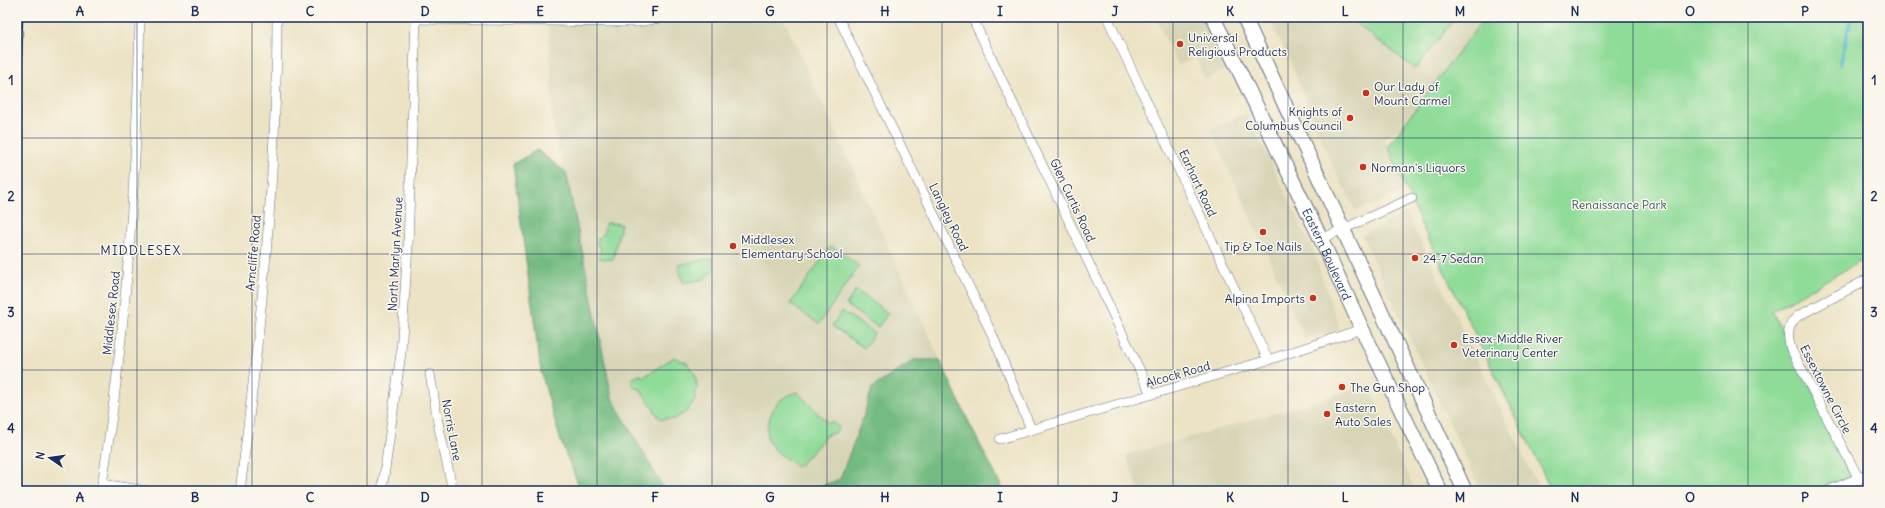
<svg xmlns="http://www.w3.org/2000/svg" width="1885" height="508" font-family="Delius,sans-serif">
	<rect width="100%" height="100%" fill="#fbf7ec"/>
	<filter id="ink" filterUnits="userSpaceOnUse"><feTurbulence type="fractalNoise" baseFrequency=".025" numOctaves="2"/><feDisplacementMap in="SourceGraphic" scale="8" xChannelSelector="R" yChannelSelector="G"/><feConvolveMatrix kernelMatrix="1 2 1 2 8 2 1 2 1" color-interpolation-filters="sRGB"/></filter>
	<filter id="wash" filterUnits="userSpaceOnUse"><feTurbulence type="fractalNoise" baseFrequency=".012" numOctaves="4" result="noise"/><feDisplacementMap in="SourceGraphic" scale="16" xChannelSelector="R" yChannelSelector="G"/><feGaussianBlur stdDeviation="0.9" result="paint"/><feColorMatrix in="noise" values="0 0 0 0 0 0 0 0 0 0 0 0 0 0 0 0 0 1.4 0 .05"/><feComposite in="paint" operator="in"/></filter>
	<g filter="url(#wash)">
		<rect width="100%" height="100%" fill="#ece3c4"/>
		<g fill="#d8d5b7">
			<path d="M659,17H783L973,431L808,491H665L612,398L553,122L548,20Z"/>
			<path d="M1155,17H1201L1225,70L1205,79L1195,58L1178,66Z"/>
			<path d="M1283,17H1487L1404,125L1377,144L1385,142L1388,146L1406,190L1356,211L1332,165L1290,61L1271,23Z"/>
			<path d="M1247,113L1312,248L1340,329L1305,339L1211,129Z"/>
			<path d="M1407,213L1540,491H1481L1362,235Z"/>
			<path d="M1368,384L1415,491H1139L1126,455L1310,403Z"/>
		</g>
		<g fill="#8fdb98" stroke="#55857b">
			<path d="M1348,17H1456L1415,69Z"/>
			<path d="M1485,17H1868V257L1772,311L1859,479L1830,491H1552L1420,222L1388,146Z"/>
			<path d="M605,223L621,224L613,260L599,258L601,248L597,245L598,238L604,234Z"/>
			<path d="M831,246L859,266L819,324L790,304Z"/>
			<path d="M712,258L714,269L704,279L683,283L678,265Z"/>
			<path d="M856,290L888,313L878,327L846,305Z"/>
			<path d="M842,311L874,333L864,348L832,326Z"/>
			<path d="M674,357L687,363L695,374L697,386L695,400L685,413L674,419H660L640,389L635,388L632,384L633,378L640,375L644,377Z"/>
			<path d="M797,392L828,423L834,422L839,428L835,433L828,434L798,467C788,460 775,452 769,442C763,430 772,406 782,399C786,396 792,394 797,392Z"/>
		</g>
		<g fill="#73bb80" stroke="#47756f">
			<path d="M537,150L566,172L612,398L665,491H581L561,442L541,372L513,164Z"/>
			<path d="M914,360H940L973,431L1004,491H808L840,479L864,415L872,388Z"/>
		</g>
		<g fill="none" stroke-linecap="round" stroke-linejoin="round">
			<path stroke="#55b3d4" stroke-width="3.5" d="M1840,65L1851,17"/>
		</g>
	</g>
	<g filter="url(#ink)">
		<g fill="none" stroke-linecap="round" stroke-linejoin="round">
			<g stroke="#646e82" stroke-width="10">
				<g id="minor">
					<path d="M838,17L992,334L1031,429"/>
					<path d="M972,17L1151,394"/>
					<path d="M1107,17L1268,360"/>
					<path d="M416,19L612,22H637L665,17"/>
					<path d="M1321,239L1412,198"/>
					<path d="M430,374L439,428L453,491"/>
					<path d="M1000,439L1268,360L1362,329"/>
					<path d="M1859,479L1791,349C1787,336 1787,325 1798,316L1868,279"/>
					<path d="M102,484L147,491"/>
					<path d="M101,491C126,335 137,175 140,17"/>
					<path d="M240,491C260,334 277,175 277,17"/>
					<path d="M382,491L401,353L408,245L416,17"/>
				</g>
			</g>
			<g stroke="#646e82" stroke-width="12">
				<path id="tertiary" d="M1830,491L1868,475"/>
			</g>
			<g stroke="#646e82" stroke-width="16">
				<g id="primary">
					<path id="s1" d="M1213,17L1321,239L1362,329L1440,491"/>
					<path d="M1244,17L1465,491"/>
				</g>
			</g>
			<use href="#minor" stroke="#fff" stroke-width="9"/>
			<use href="#tertiary" stroke="#fff" stroke-width="11"/>
			<use href="#primary" stroke="#fff" stroke-width="14"/>
			<g stroke="#1b2f5e" stroke-width="4.5">
				<path id="rail" d="M17,163L21,17"/>
			</g>
			<use href="#rail" stroke="#fbf7ec" stroke-width="3" stroke-dasharray="9" stroke-linecap="butt"/>
		</g>
	</g>
	<path fill="none" stroke="#1b2f5e" stroke-width="1" stroke-opacity="0.55" d="M137,17V491M252,17V491M367,17V491M482,17V491M597,17V491M712,17V491M827,17V491M942,17V491M1058,17V491M1173,17V491M1288,17V491M1403,17V491M1518,17V491M1633,17V491M1748,17V491M17,138H1868M17,254H1868M17,370H1868"/>
	<g fill="#c8321e" stroke="#fbf7ec" stroke-width="1.5">
		<circle cx="1180" cy="44" r="4"/>
		<circle cx="1366" cy="93" r="4"/>
		<circle cx="1350" cy="118" r="4"/>
		<circle cx="1363" cy="167" r="4"/>
		<circle cx="1263" cy="232" r="4"/>
		<circle cx="733" cy="246" r="4"/>
		<circle cx="1415" cy="258" r="4"/>
		<circle cx="1313" cy="298" r="4"/>
		<circle cx="1454" cy="345" r="4"/>
		<circle cx="1342" cy="387" r="4"/>
		<circle cx="1327" cy="414" r="4"/>
	</g>
	<g text-anchor="middle" dominant-baseline="central" stroke-width="3" stroke-linejoin="round" paint-order="stroke">
		<g font-size="12" fill="#1b2f5e" stroke="#fbf7ec" text-anchor="start">
			<text x="1188" y="37">Universal<tspan x="1188" dy="14">Religious Products</tspan></text>
			<text x="1374" y="86">Our Lady of<tspan x="1374" dy="14">Mount Carmel</tspan></text>
			<text x="1342" y="111" text-anchor="end">Knights of<tspan x="1342" dy="14">Columbus Council</tspan></text>
			<text x="1371" y="167">Norman's Liquors</text>
			<text x="741" y="239">Middlesex<tspan x="741" dy="14">Elementary School</tspan></text>
			<text x="1263" y="246" text-anchor="middle">Tip &amp; Toe Nails</text>
			<text x="1423" y="258">24-7 Sedan</text>
			<text x="1305" y="298" text-anchor="end">Alpina Imports</text>
			<text x="1462" y="338">Essex-Middle River<tspan x="1462" dy="14">Veterinary Center</tspan></text>
			<text x="1350" y="387">The Gun Shop</text>
			<text x="1335" y="407">Eastern<tspan x="1335" dy="14">Auto Sales</tspan></text>
		</g>
		<g font-size="12" fill="#1b2f5e" stroke="#fbf7ec">
			<text transform="translate(1198 183) rotate(65)">Earhart Road</text>
			<text transform="translate(1073 200) rotate(65)">Glen Curtis Road</text>
			<text transform="translate(949 217) rotate(64)">Langley Road</text>
			<text transform="translate(253 253) rotate(-85)">Arncliffe Road</text>
			<text transform="translate(395 254) rotate(-87)">North Marlyn Avenue</text>
			<text stroke="none"><textPath href="#s1" startOffset="263">Eastern Boulevard</textPath></text>
			<text transform="translate(111 313) rotate(-84)">Middlesex Road</text>
			<text transform="translate(1178 374) rotate(-16)">Alcock Road</text>
			<text transform="translate(1826 389) rotate(63)">Essextowne Circle</text>
			<text transform="translate(452 430) rotate(79)">Norris Lane</text>
		</g>
		<g font-size="12" fill="#385a6c" stroke="#fbf7ec">
			<text x="1619" y="204">Renaissance Park</text>
		</g>
		<g font-size="13" letter-spacing="1" fill="#1b2f5e" stroke="#fbf7ec">
			<text x="141" y="250">MIDDLESEX</text>
		</g>
	</g>
	<rect width="1885" height="508" fill="none" stroke="#fbf7ec" stroke-width="44"/>
	<g transform="translate(50 458) rotate(283)" stroke="#fbf7ec" stroke-width="3" paint-order="stroke">
	<path d="M0-3L7 15L0 10L-7 15Z" fill="#1b2f5e"/>
	<text y="-6" font-size="11" font-weight="bold" text-anchor="middle" fill="#1b2f5e">N</text>
	</g>
	<rect x="22" y="22" width="1841" height="464" fill="none" stroke="#1b2f5e" stroke-width="1.5"/>
	<g font-size="13" text-anchor="middle" font-weight="bold" fill="#1b2f5e">
		<text x="80" y="16">A</text>
		<text x="195" y="16">B</text>
		<text x="310" y="16">C</text>
		<text x="425" y="16">D</text>
		<text x="540" y="16">E</text>
		<text x="655" y="16">F</text>
		<text x="770" y="16">G</text>
		<text x="885" y="16">H</text>
		<text x="1000" y="16">I</text>
		<text x="1115" y="16">J</text>
		<text x="1230" y="16">K</text>
		<text x="1345" y="16">L</text>
		<text x="1460" y="16">M</text>
		<text x="1575" y="16">N</text>
		<text x="1690" y="16">O</text>
		<text x="1805" y="16">P</text>
		<text x="11" y="85">1</text>
		<text x="1874" y="85">1</text>
		<text x="11" y="201">2</text>
		<text x="1874" y="201">2</text>
		<text x="11" y="317">3</text>
		<text x="1874" y="317">3</text>
		<text x="11" y="433">4</text>
		<text x="1874" y="433">4</text>
		<text x="80" y="502">A</text>
		<text x="195" y="502">B</text>
		<text x="310" y="502">C</text>
		<text x="425" y="502">D</text>
		<text x="540" y="502">E</text>
		<text x="655" y="502">F</text>
		<text x="770" y="502">G</text>
		<text x="885" y="502">H</text>
		<text x="1000" y="502">I</text>
		<text x="1115" y="502">J</text>
		<text x="1230" y="502">K</text>
		<text x="1345" y="502">L</text>
		<text x="1460" y="502">M</text>
		<text x="1575" y="502">N</text>
		<text x="1690" y="502">O</text>
		<text x="1805" y="502">P</text>
	</g>
</svg>
